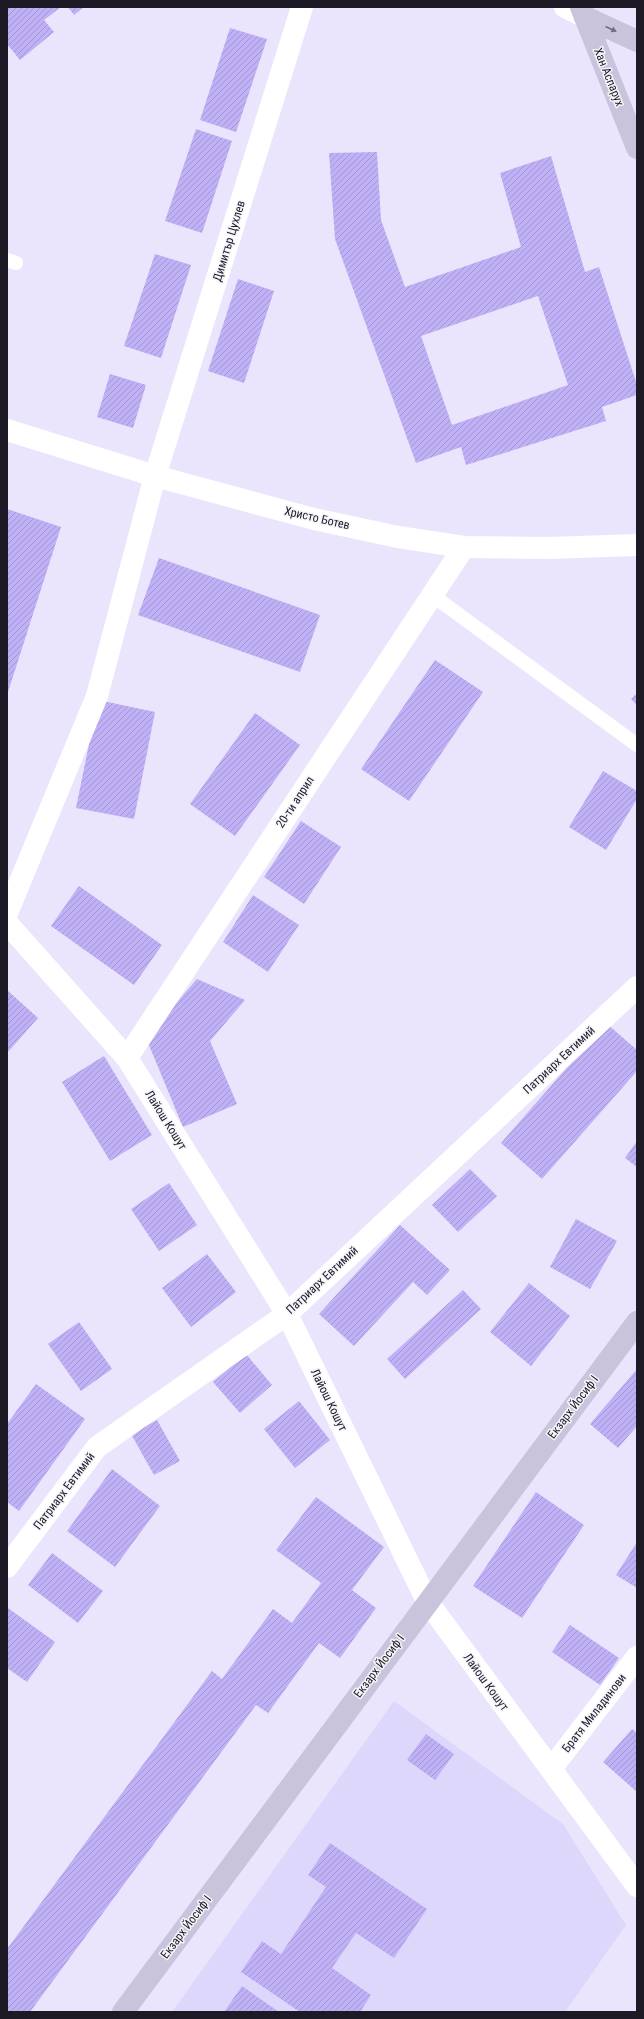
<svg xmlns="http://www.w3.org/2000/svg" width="644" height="2019" font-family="'Roboto Condensed',sans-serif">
	<defs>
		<pattern id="building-hatch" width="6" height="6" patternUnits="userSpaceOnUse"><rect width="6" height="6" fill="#c0b0f6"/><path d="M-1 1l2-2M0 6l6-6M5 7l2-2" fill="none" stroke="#a597d3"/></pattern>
	</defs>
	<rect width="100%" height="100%" fill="#eae5fd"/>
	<path fill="#ded7fc" d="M394,1701L563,1824L626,1925L565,2012H172Z"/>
	<g fill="url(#building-hatch)" fill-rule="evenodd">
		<path d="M7,7H61L44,20L54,32L20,60L7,44Z"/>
		<path d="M68,7H84L74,15Z"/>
		<path d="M230,28L267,39L236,132L200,120Z"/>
		<path d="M196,129L232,141L202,233L165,221Z"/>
		<path d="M377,152L381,220L405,287L521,247L500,173L551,156L585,272L599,267L637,385V395L602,407L606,421L466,465L461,447L416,463L335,239L329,153ZM538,296L568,385L452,425L421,336Z"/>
		<path d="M155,254L191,265L161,358L124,346Z"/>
		<path d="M238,279L274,291L244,383L208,371Z"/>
		<path d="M110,374L146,385L133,428L97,417Z"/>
		<path d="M7,509L61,527L7,695Z"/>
		<path d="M159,558L320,615L300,672L138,615Z"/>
		<path d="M435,660L483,692L409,801L361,769Z"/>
		<path d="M637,693V705L631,699Z"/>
		<path d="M98,700L155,712L134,819L76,808Z"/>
		<path d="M255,713L300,745L235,836L190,804Z"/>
		<path d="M603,771L637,791V799L606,850L569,827Z"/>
		<path d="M301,821L341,847L304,904L264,877Z"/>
		<path d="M79,886L162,945L134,985L51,926Z"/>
		<path d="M253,895L299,925L268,972L223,942Z"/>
		<path d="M197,979L245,1000L210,1041L237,1104L183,1127L146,1038Z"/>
		<path d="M7,990L38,1018L7,1053Z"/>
		<path d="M606,1023L637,1050V1071L542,1179L501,1143Z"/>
		<path d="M104,1056L152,1135L110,1161L62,1082Z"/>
		<path d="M637,1141V1167L625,1158Z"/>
		<path d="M470,1169L497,1196L458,1232L432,1205Z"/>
		<path d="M169,1183L197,1225L159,1251L131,1209Z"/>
		<path d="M576,1219L617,1241L590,1289L550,1267Z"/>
		<path d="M400,1225L450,1270L427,1295L413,1282L354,1346L319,1314Z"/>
		<path d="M207,1254L236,1292L191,1327L162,1288Z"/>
		<path d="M529,1283L570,1316L531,1366L490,1332Z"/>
		<path d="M463,1290L481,1309L405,1379L387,1359Z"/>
		<path d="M79,1322L112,1369L81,1391L48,1344Z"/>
		<path d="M246,1354L272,1385L240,1413L213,1382Z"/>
		<path d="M637,1369V1426L618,1448L590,1424Z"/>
		<path d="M36,1384L85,1419L19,1511L7,1502V1424Z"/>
		<path d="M299,1401L330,1440L295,1468L264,1429Z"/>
		<path d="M157,1420L180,1461L154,1475L131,1434Z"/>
		<path d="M112,1469L160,1506L115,1567L67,1531Z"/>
		<path d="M536,1492L584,1525L522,1618L473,1586Z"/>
		<path d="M316,1497L384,1547L352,1590L376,1608L340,1658L319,1643L268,1713L256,1705L30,2012H7V1949L212,1671L222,1679L273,1609L292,1623L321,1583L276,1550Z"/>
		<path d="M637,1542V1588L616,1575Z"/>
		<path d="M52,1553L103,1591L78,1623L28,1585Z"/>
		<path d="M8,1608L55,1642L27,1682L7,1668Z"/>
		<path d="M570,1625L619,1658L600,1685L552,1652Z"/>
		<path d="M632,1729L637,1733V1792L603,1762Z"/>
		<path d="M426,1734L454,1754L435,1780L407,1760Z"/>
		<path d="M330,1843L427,1909L394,1958L356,1933L332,1968L371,1995L360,2012H300L241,1972L262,1941L281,1954L326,1887L308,1875Z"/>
		<path d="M242,1986L279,2012H224Z"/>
	</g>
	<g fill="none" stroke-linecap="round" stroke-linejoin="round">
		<g stroke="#fff" stroke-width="14">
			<path d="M7,260L16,263"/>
			<path d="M432,595L637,745"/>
		</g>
		<g stroke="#fff" stroke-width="22">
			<path d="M565,7L585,17"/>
			<path d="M7,430L155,476L314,519L398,537L464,547L548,548L637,545"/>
			<path d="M7,913L97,696L155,476L302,7"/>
			<path d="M7,923L127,1058L287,1314L427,1601L637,1886"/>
			<path d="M127,1058L464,547"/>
			<path d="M7,1567L97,1447L287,1314L637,987"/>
			<path d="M551,1769L637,1657"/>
		</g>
		<g stroke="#cac3dc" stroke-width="22">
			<path d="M581,7L637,148"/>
			<path d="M585,17L637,41"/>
			<path d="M123,2012L637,1322"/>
		</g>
	</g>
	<defs><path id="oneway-solid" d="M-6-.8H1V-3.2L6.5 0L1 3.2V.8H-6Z"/></defs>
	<use fill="#746e80" href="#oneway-solid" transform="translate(611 29) rotate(25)"/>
	<g text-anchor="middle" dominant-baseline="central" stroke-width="3" stroke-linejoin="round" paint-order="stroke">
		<g font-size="12" fill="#1d1a25" stroke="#f6f5fb">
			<text transform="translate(609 77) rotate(68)">Хан Аспарух</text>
			<text transform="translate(229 241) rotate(-73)">Димитър Цухлев</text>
			<text transform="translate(317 518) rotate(13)">Христо Ботев</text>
			<text transform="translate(295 802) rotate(-57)">20-ти април</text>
			<text transform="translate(559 1060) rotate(-43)">Патриарх Евтимий</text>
			<text transform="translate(166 1120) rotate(58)">Лайош Кошут</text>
			<text transform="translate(322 1280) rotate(-43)">Патриарх Евтимий</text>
			<text transform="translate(329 1400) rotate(64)">Лайош Кошут</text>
			<text transform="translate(573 1407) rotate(-53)">Екзарх Йосиф I</text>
			<text transform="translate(64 1491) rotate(-53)">Патриарх Евтимий</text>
			<text transform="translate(379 1666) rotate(-53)">Екзарх Йосиф I</text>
			<text transform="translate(486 1682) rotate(54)">Лайош Кошут</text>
			<text transform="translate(594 1713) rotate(-52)">Братя Миладинови</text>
			<text transform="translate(186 1927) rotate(-53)">Екзарх Йосиф I</text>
		</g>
	</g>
	<rect width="644" height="2019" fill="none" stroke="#1d1a25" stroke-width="16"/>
</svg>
